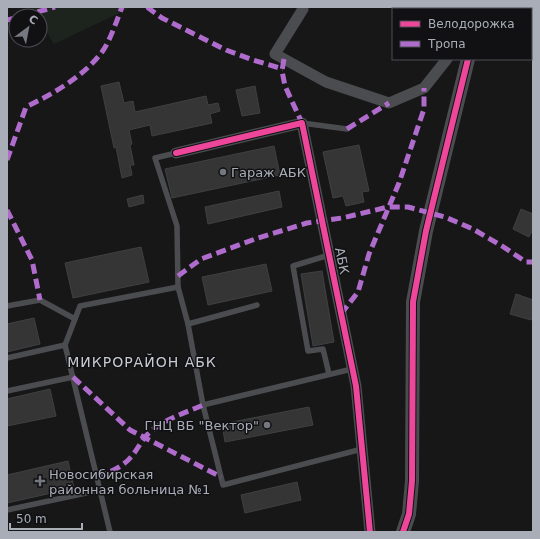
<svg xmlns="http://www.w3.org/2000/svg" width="540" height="539" font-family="'DejaVu Sans',sans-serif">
	<rect width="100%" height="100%" fill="#171717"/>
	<path fill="#1d241e" d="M30,7H132L54,44L40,22V16H36Z"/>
	<g fill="#353536" stroke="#3f4043">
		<path d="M119,82L124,103L133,101L135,112L206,96L208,105L218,103L220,111L210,114L212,123L152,136L150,125L129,130L132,144L130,145L134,165H130L132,175L122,178L116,147L114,148L101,86Z"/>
		<path d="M255,86L260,113L242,116L236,90Z"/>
		<path d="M359,145L369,191L362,192L364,202L346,206L343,196L333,198L323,152Z"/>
		<path d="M274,146L280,175L172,198L165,169Z"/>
		<path d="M279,191L282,207L208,224L205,207Z"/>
		<path d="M143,195L144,203L129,207L127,199Z"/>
		<path d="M521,209L533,214V229L529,237L513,229Z"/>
		<path d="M141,247L149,282L73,298L65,263Z"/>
		<path d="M266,264L272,291L208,305L202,277Z"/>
		<path d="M322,271L334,342L313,346L301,274Z"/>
		<path d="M516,294L533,300V315L531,320L510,314Z"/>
		<path d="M34,318L40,344L7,352V324Z"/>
		<path d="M50,389L56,416L7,426V399Z"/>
		<path d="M309,407L313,425L225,442L222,424Z"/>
		<path d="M68,461L74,488L7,503V475Z"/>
		<path d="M297,482L301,500L245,513L241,495Z"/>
	</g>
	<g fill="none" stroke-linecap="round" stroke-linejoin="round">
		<g stroke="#4b4c50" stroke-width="5.5">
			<path d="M302,123L347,129"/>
			<path d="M176,153L155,158L177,226L178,287L188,324L203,405L223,485L362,449"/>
			<path d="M7,306L40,300L75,319"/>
			<path d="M188,324L257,305"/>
			<path d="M65,345L80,306L178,287"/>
			<path d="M7,358L65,345L110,532"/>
			<path d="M329,374L323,349L308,351L293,266L329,255"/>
			<path d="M7,391L73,377"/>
			<path d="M203,405L352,369"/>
			<path d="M7,510L100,490"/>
		</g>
		<g stroke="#4b4c50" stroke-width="11">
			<path d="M302,7L303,9L275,54L326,82L389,103L424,88L447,59"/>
			<path d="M468,7L469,9"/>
			<path d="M176,153L302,123L356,386L370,532"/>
		</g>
		<g stroke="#4b4c50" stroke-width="14">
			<path d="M482,9L483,7"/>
			<path d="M403,532L409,514L412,481L413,302L426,231L468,59"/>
		</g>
		<g stroke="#b06ccc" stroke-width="5" stroke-dasharray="10 5" stroke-linecap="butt">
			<path d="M147,7L162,18L226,50L253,60L283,69"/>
			<path d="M23,16L55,7"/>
			<path d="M7,20L16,18"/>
			<path d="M284,59L282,71L285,86L302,123"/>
			<path d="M347,129L389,103"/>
			<path d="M7,160L26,107C54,93 83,77 102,52C110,41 117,20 122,7"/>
			<path d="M7,210L32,260L40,300"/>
			<path d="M178,276L201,259L258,238L307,223L342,218L388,207H408L445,217L473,229L502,246L526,262H533"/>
			<path d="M341,314L358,292L369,254L399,183L424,109V88"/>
			<path d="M73,377L130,430L221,477"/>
			<path d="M97,477C109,472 122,468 131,457C138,449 142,439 150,432C165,419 185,413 203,405"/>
		</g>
		<g stroke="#111113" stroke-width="8">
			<g id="cycleway">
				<path d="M176,153L302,123L356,386L370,532"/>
				<path d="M403,532L409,514L412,481L413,302L426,231L468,59"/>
			</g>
		</g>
		<use href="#cycleway" stroke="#ed469a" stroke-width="6"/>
	</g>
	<g fill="#757880" stroke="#111113" stroke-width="1.5">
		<circle cx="223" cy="172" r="4"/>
		<circle cx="267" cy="425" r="4"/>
		<path d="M38 475h4v4h4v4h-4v4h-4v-4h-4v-4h4z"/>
	</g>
	<g text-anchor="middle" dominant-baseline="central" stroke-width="3" stroke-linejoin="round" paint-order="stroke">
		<g font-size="13" fill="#a8adb8" stroke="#111113" text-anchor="start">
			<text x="231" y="172">Гараж АБК</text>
			<text x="259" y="425" text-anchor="end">ГНЦ ВБ "Вектор"</text>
			<text x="49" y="474">Новосибирская<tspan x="49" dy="15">районная больница №1</tspan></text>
		</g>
		<g font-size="13" fill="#a8adb8" stroke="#111113">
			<text transform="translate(342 261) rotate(79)">АБК</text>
		</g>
		<g font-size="14" letter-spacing="1" fill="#c9ccd4" stroke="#111113">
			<text x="142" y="362">МИКРОРАЙОН АБК</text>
		</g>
	</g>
	<rect width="540" height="539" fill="none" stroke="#a8adb8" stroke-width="16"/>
	<rect x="392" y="8" width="140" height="52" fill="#111113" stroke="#4d4f55"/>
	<rect x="400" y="21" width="20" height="6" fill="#ed469a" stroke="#4d4f55"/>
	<text x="428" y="28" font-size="12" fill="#a8adb8">Велодорожка</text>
	<rect x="400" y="41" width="20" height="6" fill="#b06ccc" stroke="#4d4f55"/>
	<text x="428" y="48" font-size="12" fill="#a8adb8">Тропа</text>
	<g transform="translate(28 28) rotate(32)"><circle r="19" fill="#111113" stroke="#4d4f55"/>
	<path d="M0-3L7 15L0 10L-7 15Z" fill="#757880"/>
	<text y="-6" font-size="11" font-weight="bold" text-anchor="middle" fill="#a8adb8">С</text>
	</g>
	<path d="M10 523v6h72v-6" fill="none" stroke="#a8adb8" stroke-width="2"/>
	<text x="16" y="523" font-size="12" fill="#a8adb8" stroke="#111113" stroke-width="3" paint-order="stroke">50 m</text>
</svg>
